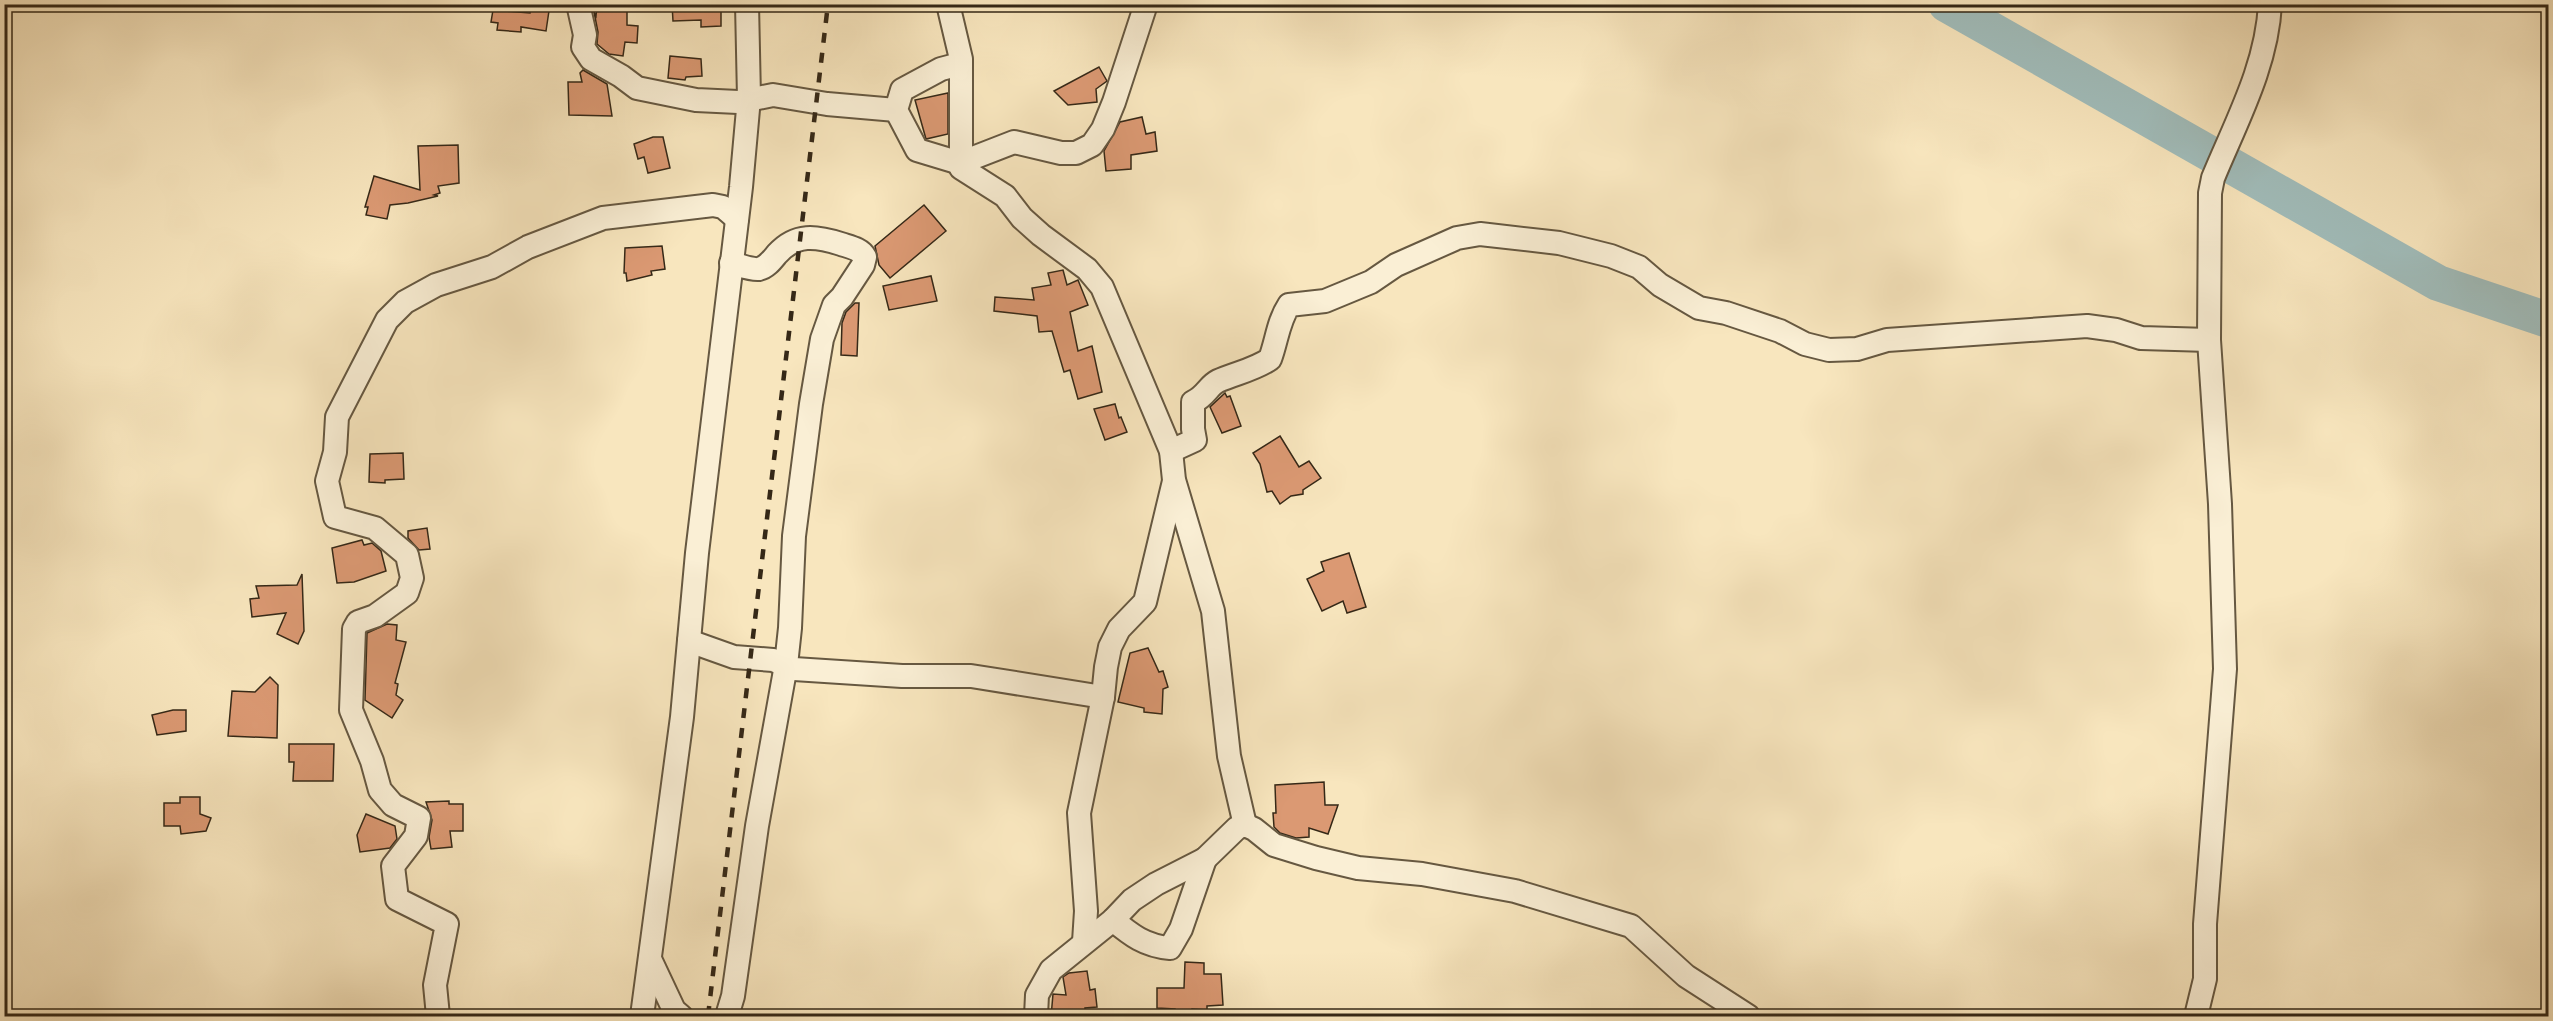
<svg xmlns="http://www.w3.org/2000/svg" width="2553" height="1021" font-family="Alegreya,serif">
	<rect width="100%" height="100%" fill="#f8e6be"/>
	<filter id="stains"><feTurbulence type="fractalNoise" baseFrequency=".00333" numOctaves="4"/><feColorMatrix values="0 0 0 0 .2 0 0 0 0 .09 0 0 0 0 .02 0 0 0 .5 -.17"/></filter>
	<radialGradient id="worn" r=".72"><stop offset=".6" stop-color="#630" stop-opacity="0"/><stop offset="1" stop-color="#630" stop-opacity=".3"/></radialGradient>
	<g fill="none" stroke-linecap="round" stroke-linejoin="round">
		<path stroke="#a1bdbb" stroke-width="36" d="M1946,4L2438,283L2548,320"/>
	</g>
	<g fill="#db9973" stroke="#352817" stroke-width="1.5">
		<path d="M531,4H550L546,31L521,27V32L497,30L498,23L491,22L493,10L530,13Z"/>
		<path d="M672,4H721V26L701,27V20L673,21Z"/>
		<path d="M597,5L627,7V25L638,26L637,43L625,42L623,56L609,54L597,44L598,32L594,12L596,16Z"/>
		<path d="M670,56L701,59L702,76L686,77L685,80L668,78Z"/>
		<path d="M1099,67L1107,81L1096,89L1097,102L1068,105L1054,91Z"/>
		<path d="M583,70L607,84L612,116L569,115L568,82H582L580,73Z"/>
		<path d="M948,93V134L926,139L915,100Z"/>
		<path d="M1142,117L1146,134L1155,132L1157,151L1131,155V169L1106,171L1104,151L1120,122Z"/>
		<path d="M653,137H663L670,168L648,173L644,157L638,159L634,144Z"/>
		<path d="M458,145L459,183L438,186L440,193L434,195L438,196L408,203L390,205L387,219L366,215L368,207H365L374,176L420,190L418,146Z"/>
		<path d="M924,205L946,231L890,278L879,265L875,246Z"/>
		<path d="M662,246L665,269L651,271L652,275L627,281L626,273H624L625,248Z"/>
		<path d="M1063,270L1067,285L1078,280L1088,305L1070,312L1078,351L1092,346L1102,392L1078,399L1070,370L1064,372L1052,331L1039,332L1037,316L994,311L995,297L1034,300L1032,288L1051,285L1048,273Z"/>
		<path d="M931,276L937,301L889,310L883,286Z"/>
		<path d="M855,303H859L857,356L841,355L842,323L846,312Z"/>
		<path d="M1225,393L1227,397L1230,396L1241,426L1222,433L1210,407Z"/>
		<path d="M1115,404L1119,418L1121,417L1127,432L1105,440L1094,409Z"/>
		<path d="M1280,436L1299,467L1309,461L1321,478L1303,490V494L1291,496L1280,504L1272,491L1267,492L1260,464L1253,453Z"/>
		<path d="M403,453L404,479L385,480V483L369,482L370,454Z"/>
		<path d="M427,528L430,549L419,550L408,538V531Z"/>
		<path d="M362,540L364,545L372,543L381,551L386,571L354,582L337,583L332,548Z"/>
		<path d="M1349,553L1366,607L1347,613L1343,601L1322,611L1307,579L1324,571L1321,562Z"/>
		<path d="M302,574L304,631L298,644L277,634L286,613L252,617L250,599L259,598L256,586L297,585Z"/>
		<path d="M387,624L397,625L396,640L406,642L395,683L398,684L396,695L403,700L392,718L365,700L367,633Z"/>
		<path d="M1148,648L1159,672L1163,671L1168,687L1163,689L1162,714L1144,712V708L1118,702L1130,653Z"/>
		<path d="M270,677L278,685L277,738L228,736L232,691L255,692Z"/>
		<path d="M173,710H186V731L157,735L152,715Z"/>
		<path d="M289,744H334L333,781H293L294,762H289Z"/>
		<path d="M1324,782L1325,805H1338L1328,834L1309,828V837L1296,838L1280,833L1274,827L1273,813H1276L1275,785Z"/>
		<path d="M180,797H200V814L211,818L206,831L181,834L180,826H164V803H180Z"/>
		<path d="M449,801V804H463V831H450L452,847L431,849L429,837L432,820L426,802Z"/>
		<path d="M366,814L395,826L397,839L390,848L360,852L357,835Z"/>
		<path d="M1185,962L1204,963V974H1221L1223,1005L1207,1006V1010L1192,1009V1017H1175V1009L1157,1008V988H1184Z"/>
		<path d="M1087,971L1090,990L1095,989L1097,1007L1085,1008L1086,1017H1051L1053,994L1066,995L1063,977L1069,973Z"/>
	</g>
	<g fill="none" stroke-linecap="round" stroke-linejoin="round">
		<g stroke="#665841" stroke-width="26">
			<g id="minor">
				<path d="M578,4L585,35L583,47L591,59L621,76L637,88L696,100L738,102L773,95L827,104L896,110"/>
				<path d="M948,4L961,59V168L1005,196L1022,218L1041,235L1087,269L1102,287L1171,451L1174,480L1213,611L1229,756L1245,825"/>
				<path d="M960,64L941,69L902,90L896,110L917,150L960,163L1014,142L1061,153H1076L1092,145L1103,129L1114,102L1146,4"/>
				<path d="M1171,451L1195,440L1193,429V402C1206,396 1208,386 1218,381C1236,373 1254,370 1270,359C1277,340 1278,322 1289,305L1325,301L1371,282L1396,265L1457,238L1480,234L1559,243L1611,256L1639,267L1660,285L1699,308L1726,313L1780,331L1805,344L1829,350L1857,349L1887,340L2087,326L2116,330L2141,338L2209,340"/>
				<path d="M689,641L734,657L773,660L794,669L902,676H971L1103,697"/>
				<path d="M1113,920C1131,935 1145,946 1170,948L1181,929L1205,859"/>
				<path d="M1084,942L1086,911L1079,813L1103,697L1106,667L1110,647L1119,629L1145,602L1174,481"/>
				<path d="M650,959L674,1010L681,1016"/>
				<path d="M438,1016L435,985L447,924L397,899L393,866L416,836L419,818L393,805L380,790L372,761L351,710L354,629L358,622L375,616L407,593L412,578L407,555L375,528L335,517L327,481L335,452L337,417L387,320L405,302L436,285L492,267L528,247L603,218L713,205L723,207L737,219"/>
				<path d="M642,1016L682,717L697,553L741,187L749,98L747,4"/>
				<path d="M727,1016L733,996L757,826L786,665L790,628L794,536L811,404L822,339L834,305L842,297L863,265L865,257C861,249 850,247 841,244C816,236 796,233 777,254C772,260 767,267 759,269C751,270 739,265 731,263"/>
				<path d="M1036,1016L1037,995L1051,970L1113,920L1132,900L1156,884L1205,859L1237,828L1245,825L1254,829L1274,845L1316,858L1358,868L1422,874L1515,891L1631,926L1686,976L1748,1016"/>
				<path d="M2196,1016L2205,979V924L2225,669L2220,504L2209,340L2210,193L2213,178C2236,122 2267,66 2270,4"/>
			</g>
		</g>
		<use href="#minor" stroke="#faefd5" stroke-width="22"/>
		<path stroke="#352817" stroke-width="4.5" stroke-dasharray="10 10" stroke-linecap="butt" d="M708,1016L828,4"/>
	</g>
	<rect width="2553" height="1021" fill="none" stroke="#f8e6be" stroke-width="24"/>
	<rect x="6" y="6" width="2541" height="1009" fill="none" stroke="#352817" stroke-width="3"/>
	<rect x="12" y="12" width="2529" height="997" fill="none" stroke="#352817" stroke-width="1.5"/>
	<rect width="100%" height="100%" filter="url(#stains)"/>
	<rect width="100%" height="100%" fill="url(#worn)"/>
</svg>
